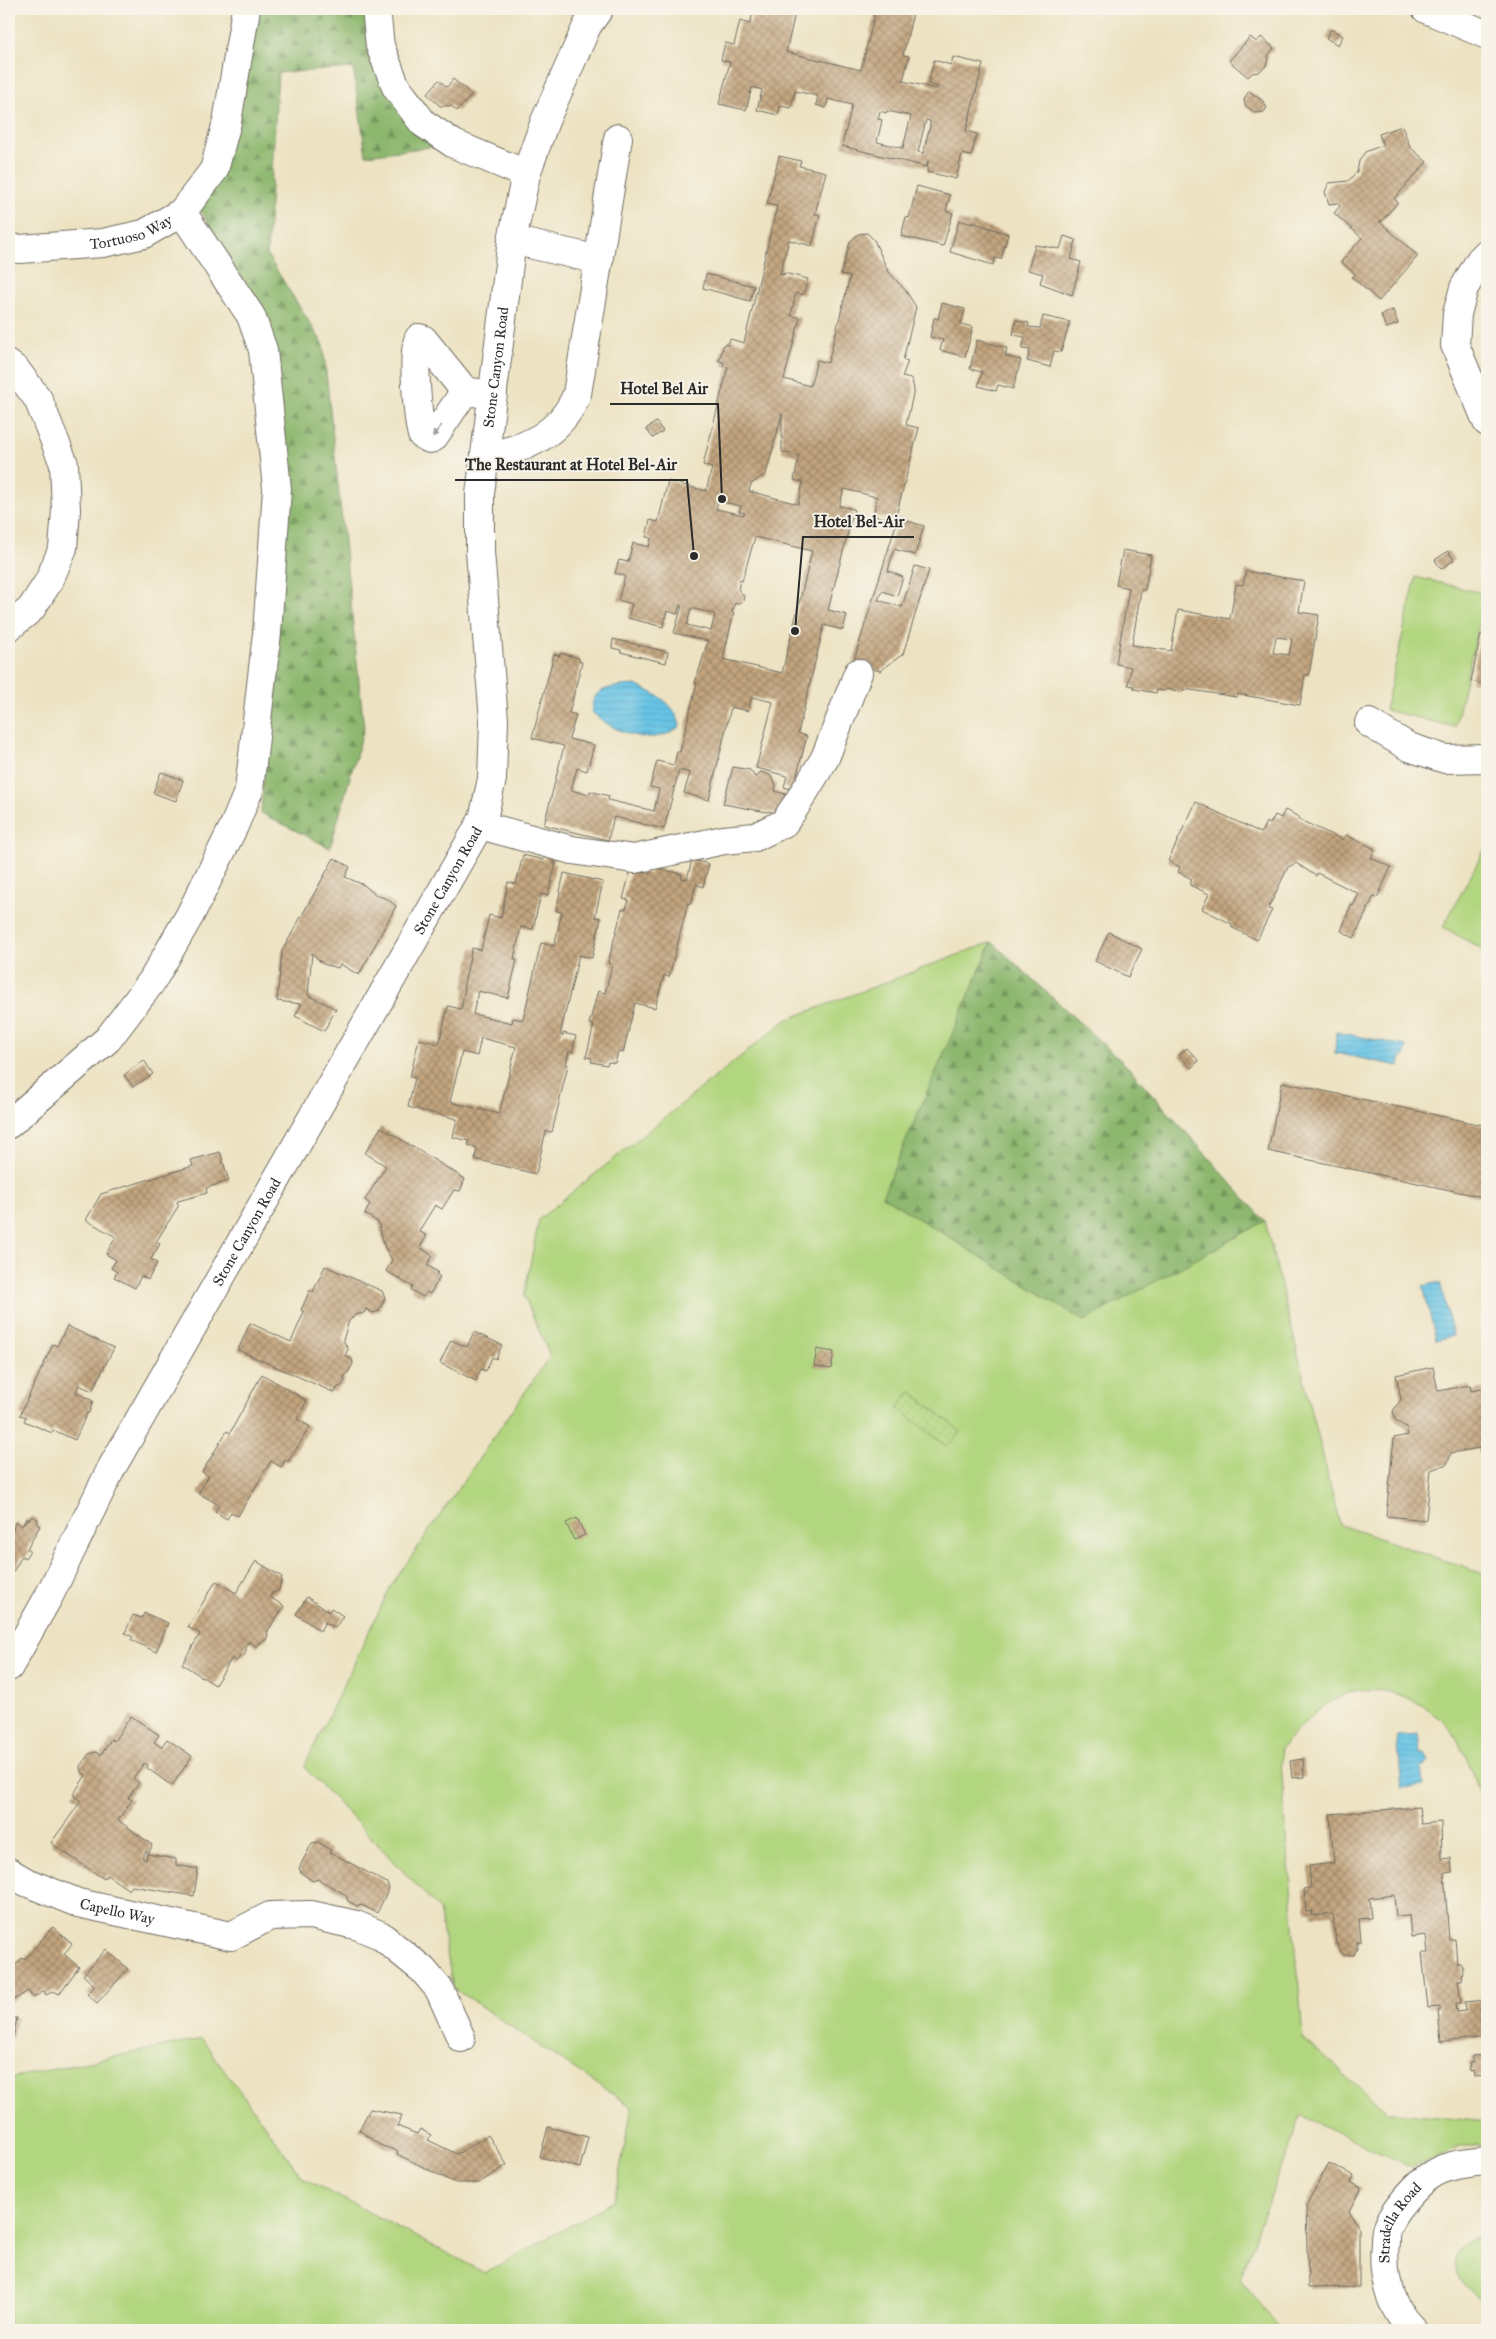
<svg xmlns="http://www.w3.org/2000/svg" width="1496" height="2339" font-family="'IM FELL Great Primer',serif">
	<defs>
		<pattern id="forest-firs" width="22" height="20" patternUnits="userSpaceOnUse" patternTransform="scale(1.25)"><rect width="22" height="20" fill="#8db76e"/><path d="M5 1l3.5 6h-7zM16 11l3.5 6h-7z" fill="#73955b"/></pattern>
		<pattern id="garden-dots" width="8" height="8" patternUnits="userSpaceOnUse" patternTransform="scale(1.25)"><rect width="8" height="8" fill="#b2d67f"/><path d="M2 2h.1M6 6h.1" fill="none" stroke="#99b86e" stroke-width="1.8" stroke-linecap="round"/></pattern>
		<pattern id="water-rules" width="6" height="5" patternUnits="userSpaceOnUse" patternTransform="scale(1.25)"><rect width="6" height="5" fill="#68c5e6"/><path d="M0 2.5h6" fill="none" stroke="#5aa9c5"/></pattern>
		<pattern id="building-cross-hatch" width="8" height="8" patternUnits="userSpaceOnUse" patternTransform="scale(1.25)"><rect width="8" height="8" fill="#c3a57f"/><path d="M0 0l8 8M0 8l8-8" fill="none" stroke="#9f8768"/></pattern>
	</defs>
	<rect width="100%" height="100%" fill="#f7f3e8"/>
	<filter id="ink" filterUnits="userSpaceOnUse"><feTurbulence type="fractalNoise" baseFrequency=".02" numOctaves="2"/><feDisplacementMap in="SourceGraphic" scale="10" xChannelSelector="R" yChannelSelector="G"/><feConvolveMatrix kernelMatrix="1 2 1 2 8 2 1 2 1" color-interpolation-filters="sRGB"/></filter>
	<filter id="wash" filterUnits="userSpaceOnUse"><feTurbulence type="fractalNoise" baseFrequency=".0096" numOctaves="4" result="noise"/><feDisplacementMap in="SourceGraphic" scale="20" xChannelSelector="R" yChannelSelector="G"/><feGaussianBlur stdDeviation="1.12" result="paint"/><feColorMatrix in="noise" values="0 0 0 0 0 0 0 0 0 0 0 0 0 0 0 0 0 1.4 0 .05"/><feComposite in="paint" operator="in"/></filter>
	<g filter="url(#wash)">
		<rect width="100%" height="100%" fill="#ede3c3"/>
		<g fill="#b2d67f" stroke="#6e8055">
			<path d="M1416,577L1486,594L1455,727L1385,710Z"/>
			<path d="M1487,845V952L1443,927Z"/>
			<path d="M992,942L883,1196L1084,1320L1265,1221L1340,1525L1487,1575V1828C1481,1796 1472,1762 1454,1734C1436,1706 1387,1683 1354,1691C1324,1699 1299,1728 1280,1750L1303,2038L1387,2112L1487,2122V2146H1459L1412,2168L1301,2115L1240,2279L1280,2330H9V2078L202,2039L303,2178L485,2273L614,2201L632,2107L453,1988L439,1909L304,1767L391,1586L550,1356L524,1296L539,1219L786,1020Z"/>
			<path d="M1482,2235L1487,2236V2305C1459,2286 1435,2250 1482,2235Z"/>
		</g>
		<g fill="url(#forest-firs)" stroke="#5c714c">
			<path d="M246,9H376L380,46L454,144L366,155L353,68L278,73L267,255L323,344L364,728L330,848L261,813L282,497L258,308L193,197Z"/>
			<path d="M992,942L1128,1067L1265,1221L1084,1321L882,1196Z"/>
		</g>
		<path fill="url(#garden-dots)" stroke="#6e8055" d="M911,1391L961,1432L947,1447L898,1408Z"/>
		<g fill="url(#water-rules)" stroke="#4a7888">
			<path d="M635,685C656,694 675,702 680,726C653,749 615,733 592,712C590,686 614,687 635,685Z"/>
			<path d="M1336,1032L1407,1046L1404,1057H1401L1399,1066L1335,1053Z"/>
			<path d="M1440,1282L1453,1336L1436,1340L1423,1286Z"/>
			<path d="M1418,1734L1420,1753H1425L1429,1760L1425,1767H1421L1423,1786L1402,1788L1397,1736Z"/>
		</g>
		<g id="blocks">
			<g fill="url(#building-cross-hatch)" fill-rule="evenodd">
				<path d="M754,9H796L786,52L861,70L876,9H914L903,55L909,56L903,81L937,89L938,87L928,84L934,60L951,65L953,57L983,64L966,131L977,134L971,156L962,154L956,179L927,172L928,161L927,167L842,146L852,105L828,99L826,108L816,105L818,96L795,91L791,108L780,106L778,115L757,110L762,90L752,87L746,110L719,104L730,62L721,60L725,43L734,45L740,21L750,24ZM880,111L886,113L887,111L911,116L903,148L877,142L882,120L878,119ZM926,120L930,121V126L923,153L918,152Z"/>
				<path d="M1331,29L1343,36L1338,45L1326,38Z"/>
				<path d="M1250,37L1257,42L1261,37L1274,48L1269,54L1266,66L1259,72L1252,73L1248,77L1229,61Z"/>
				<path d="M453,79L472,95L457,111L451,106H440L427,94L439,80L447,87Z"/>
				<path d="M1249,91L1263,101L1267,108L1264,112L1255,113L1245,105L1244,99Z"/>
				<path d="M1402,126L1410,147L1427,162L1394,199L1398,202L1382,221H1379L1418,256L1379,301L1352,277L1355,274L1341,262L1362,238L1334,213L1340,206L1338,203L1329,204L1325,192L1329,183L1348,181L1357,172L1359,161L1365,152L1383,145L1379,134Z"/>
				<path d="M779,156L801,161L799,166L826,172L815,214L820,215L812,246L789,240L780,274L784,275V273L808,279L803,295L796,293L791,315L800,318L784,379L810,386L817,360L828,363L850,277L841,274L850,242L858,234L867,233L874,240L888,271L906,291L916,307L903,360L908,361L902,377L912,379L914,390L906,425L919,428L895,520L873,516L877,497L844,489L839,506L854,509L828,610L847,615L843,630L824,625L798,733L807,736L793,790L784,787L787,776L756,768L773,702L752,697L748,711L731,707L709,800L684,793L690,773L679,770L664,829L614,817L608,840L544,825L564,746L532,738L554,654L560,656V653L579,658V661L582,662L569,713L576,715L569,739L594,745L587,771L577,768L571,790L589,795L590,791L609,796L608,800L654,811L659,789L650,787L657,761L674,765L677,752H680L697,683H695L708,641L674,633L682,605H680L677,614L667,611L663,627L628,618L632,604L618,600L625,576L615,573L619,560L628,562L633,543L649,547L651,538L646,537L650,520L658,522L668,481L706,491L712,468L703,465L728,367L723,366L724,362L719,361L724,344L728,345L730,339L744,343L777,206L767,204ZM782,414V452L799,456L794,480L803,482L798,504L749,491L751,484L766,474ZM718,501L741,506L739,512L745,513L744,515L716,509ZM755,537L812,551L782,673L723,659L734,612H732L735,603L738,604L743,601L744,596L738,589L740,580L742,581ZM691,608L715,614L711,631L687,625Z"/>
				<path d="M917,186L950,195L946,211L953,213L943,246L901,236L906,217L909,218Z"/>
				<path d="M959,220L972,224V222L1008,234L1001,259L995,258L993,265L950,252Z"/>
				<path d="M1064,236L1076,240L1071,259L1081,262L1072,295L1040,283L1043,274L1028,270L1035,245L1060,249Z"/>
				<path d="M706,274L754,286L750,301L703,288Z"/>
				<path d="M942,303L965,309L961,324L973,327L965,357L940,350L943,340L930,337L934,318L938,319Z"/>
				<path d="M1393,310L1398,324L1386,328L1381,315Z"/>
				<path d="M1043,316L1070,322L1061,352L1054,351L1050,367L1027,361L1030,350L1022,349L1025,337L1013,335L1016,320L1029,323L1028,327L1040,328Z"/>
				<path d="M977,340L1007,348L1005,356L1021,360L1013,389L998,385L996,391L978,386L982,372L970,369Z"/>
				<path d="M656,422L663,431L653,438L646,429Z"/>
				<path d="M898,518L924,526L915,555L894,549L888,571L903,577L897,596L882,591L878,600L902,607L915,566L929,570L903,654L880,671L853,663Z"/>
				<path d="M1123,550L1151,555L1145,590H1141L1132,645L1171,651L1178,610L1230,619L1236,584L1243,585L1246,571L1304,581L1299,612L1319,615L1309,675H1305L1300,705L1237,694V697L1184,689L1183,692L1166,689L1165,691L1157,690L1156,693L1134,689V686L1128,685L1131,667L1116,664L1129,588L1116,585ZM1276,637L1292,639L1289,655L1273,653Z"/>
				<path d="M1448,551L1454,560L1441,569L1435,560Z"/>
				<path d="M1481,634L1487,635V685L1471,681Z"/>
				<path d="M613,639L668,652L666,663L620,652L621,650L612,648Z"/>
				<path d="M733,767L750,770L755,777L761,772L770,775L776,785L775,791L785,794L781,810L775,813L768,811L767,812L723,804Z"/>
				<path d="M161,772L183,780L176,801L153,793Z"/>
				<path d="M1196,802L1261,833L1266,822L1270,824L1275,815L1281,818L1285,810L1299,817L1298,819L1343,840L1346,835L1375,849L1371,858L1391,867L1377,898L1374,896L1354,938L1341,931L1351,905L1353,906L1359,894L1317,873L1316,876L1296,863L1288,867L1268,909L1272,910L1257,940L1231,927L1232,924L1202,909L1209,894L1190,885L1192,879L1178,872L1180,867L1168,861Z"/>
				<path d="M523,855L544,860L545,855L554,857L553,863H556L548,895L541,894L533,929L521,927L514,959L517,960L508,998L478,991L473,1014L512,1023L513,1018L523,1020L541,943L554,946L562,912L556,911L564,873L603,882L595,917L601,918L592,958L579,955L560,1035L563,1036V1033L576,1036L572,1052L569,1051L566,1064L568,1065L552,1132L546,1131L536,1174L475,1159L477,1148L468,1145L469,1141L453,1137L457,1119L408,1107L415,1078L410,1077L419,1039L439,1044L448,1006L461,1009L465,988H463L472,948L481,950L489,915L501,918L508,882L516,884ZM481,1038L516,1047L499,1114L450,1102L462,1052L477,1056Z"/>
				<path d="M334,858L350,867L345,877L364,885L376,895L387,899L396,906L359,975L340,964L338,968L323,964L312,953L308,995L336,1009L324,1031L295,1016L302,1004L277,1001L282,951Z"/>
				<path d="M692,860L709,864L703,887L696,884L691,904L688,903L669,977L664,975L655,1008L635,1003L623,1053L618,1052L615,1063L608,1062L607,1065L591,1062L592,1058L586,1057L594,1025L589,1024L598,991L605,993L612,965L608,963L622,909H626L629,900L623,899L631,869L650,874L652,867L682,874L681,878L687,879Z"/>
				<path d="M1109,932L1142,949L1128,977L1095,961Z"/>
				<path d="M1187,1048L1199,1061L1191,1068L1179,1055Z"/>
				<path d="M144,1060L153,1074L133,1087L124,1075Z"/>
				<path d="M1282,1082L1487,1126V1198L1268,1151Z"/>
				<path d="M381,1127L465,1179L460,1191L454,1190L442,1209L435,1205L419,1231L427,1236L420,1247L433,1256L427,1265L438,1272L436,1274L440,1277L430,1294L427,1292L423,1297L411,1290L413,1287L386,1271L392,1260L385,1248L378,1222L365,1214L370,1204L365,1200L386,1166L365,1153Z"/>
				<path d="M220,1152L229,1181L206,1188L207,1193L178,1201L177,1203L179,1205L156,1242L160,1244L151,1259L157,1263L148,1280L141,1276L135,1288L114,1277L117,1272L111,1268L116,1260L106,1254L116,1237L86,1220L101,1194L193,1166L191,1160Z"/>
				<path d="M325,1266L382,1291L385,1298L379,1311L373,1313L366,1309L364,1313L355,1315L349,1321L343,1340L348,1349L345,1356L352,1359L353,1364L347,1374L344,1376L345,1380L342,1386L338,1387L335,1393L238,1350L250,1323L291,1342L304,1312L301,1310L310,1290L313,1292Z"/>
				<path d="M67,1326L114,1348L92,1391L79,1385L76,1392L93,1401L89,1413H87L75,1440L53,1430L52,1433L24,1421L26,1417L20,1415L53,1344L57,1346Z"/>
				<path d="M474,1332L502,1345L496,1359L492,1357L486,1371L481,1369L476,1381L440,1363L451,1340L467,1347Z"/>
				<path d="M817,1349L834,1352L831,1369L814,1366Z"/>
				<path d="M1433,1367L1438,1391L1470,1385L1471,1391L1487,1388V1460L1480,1453L1479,1448L1451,1453L1447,1464L1431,1470L1426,1520L1386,1516L1394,1438L1408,1435L1406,1427L1396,1421L1393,1411L1401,1399L1396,1375Z"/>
				<path d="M262,1374L307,1401L297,1419L310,1427L288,1462L285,1460L281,1467L271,1461L238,1516L231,1512L227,1519L215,1512L219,1505L198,1493L209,1476L202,1472L227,1431L230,1433Z"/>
				<path d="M32,1516L38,1519L37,1524L40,1526L27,1549L30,1551L25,1558L22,1556L10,1577L13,1578L9,1585L10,1533L12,1528L13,1530L15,1522L22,1526L27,1518L29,1520Z"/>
				<path d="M577,1518L585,1535L574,1540L566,1523Z"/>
				<path d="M256,1561L282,1577L279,1590L275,1593L273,1592L270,1597L284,1606L267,1632L268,1635L266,1640L261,1642L257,1647L249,1641L246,1646V1652L243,1657L240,1656L237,1661L232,1658L215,1685L182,1664L200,1634L188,1627L216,1581L236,1593Z"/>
				<path d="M307,1597L329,1612L331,1608L343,1616L335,1628L325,1622L320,1631L296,1614Z"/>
				<path d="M144,1613L168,1623L156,1652L131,1640L133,1637L125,1633L133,1615L142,1618Z"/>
				<path d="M131,1716L159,1735L154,1742L161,1747L167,1739L192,1756L172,1786L147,1768L148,1765L144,1763L133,1778L139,1783L128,1798L132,1800L118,1820L152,1845L149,1853L146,1851L142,1857L146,1860L147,1854L176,1859V1865L198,1869L194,1896L132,1886L129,1890L107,1875L104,1879L51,1843L81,1801L73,1795L86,1775L81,1772L80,1766L89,1754L96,1752L101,1755L111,1739L114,1741Z"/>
				<path d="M1303,1759L1304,1777L1292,1778L1290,1761Z"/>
				<path d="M1419,1807L1421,1824L1441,1822L1442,1859L1451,1858L1452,1872L1444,1873L1449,1940L1455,1939L1457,1963H1460L1463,1968L1462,1980H1458L1461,2003H1456L1457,2012L1466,2011L1465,2002L1486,2000L1487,2037L1441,2042L1438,2011H1440V2007L1428,2008L1422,1953H1428L1426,1935L1411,1937L1409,1915L1396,1916L1394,1895L1369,1898L1371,1918L1359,1919L1361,1941H1357V1948L1354,1955H1344L1339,1949L1338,1943L1336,1944L1333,1914L1311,1916L1312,1911L1306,1912L1304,1889L1311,1888L1309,1866L1334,1863L1330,1814Z"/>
				<path d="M318,1842L331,1850L330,1852L387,1883L389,1888L377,1913L362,1905L357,1906L348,1901L346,1895L318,1879L313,1881L301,1873L299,1868L312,1843Z"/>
				<path d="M53,1927L72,1944L64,1954L79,1967L59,1994L54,1991L46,1995L44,1991L33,1998L28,1991L9,2003V1972L22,1958L24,1960Z"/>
				<path d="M106,1949L128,1969L97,2003L87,1994L95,1986L83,1975Z"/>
				<path d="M9,2017L17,2018L13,2038L9,2037Z"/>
				<path d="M1487,2055V2076L1474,2077L1473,2070L1470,2071L1469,2062H1472V2056Z"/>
				<path d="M370,2109L402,2115L397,2126L417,2134L420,2129L431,2135L428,2140L457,2154L488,2135L507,2165L479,2183H456L451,2181L397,2154L398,2151L382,2146L359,2130Z"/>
				<path d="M548,2127L588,2137L580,2168L540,2157Z"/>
				<path d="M1329,2163L1354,2176L1351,2182L1361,2188L1349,2211L1359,2228V2287L1308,2288L1306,2206Z"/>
			</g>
		</g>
	</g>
	<g filter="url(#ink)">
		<use href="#blocks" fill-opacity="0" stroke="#6f6b60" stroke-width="1"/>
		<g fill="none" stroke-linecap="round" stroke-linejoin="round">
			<g stroke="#6f6b60" stroke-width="30">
				<g id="minor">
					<path d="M376,9L380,46L396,87L423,123L454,144L526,174"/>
					<path d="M1426,9L1487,35"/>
					<path d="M512,240L599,260"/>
					<path id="s1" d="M9,248L20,249L103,243L144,234L182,212L214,170L227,122L246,9"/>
					<path d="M1487,253L1480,260L1464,288L1457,314L1455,345L1487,422"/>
					<path d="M9,365L16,370L38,399L64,464L66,510L63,548L49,581L31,609L9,627"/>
					<path d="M465,391L433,438L430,439L422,435C418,420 411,348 419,338L423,339L465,391L493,395"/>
					<path d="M485,456C525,450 561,434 577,394L618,138"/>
					<path d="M1369,723L1409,747L1445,759L1487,758"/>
					<path d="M480,825L572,850L634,859L724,840L755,837L784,823L797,804L825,758L858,673"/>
					<path d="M9,1124L108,1039L152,981L190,915L234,826L249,790L267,633L277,489L263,350L251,316L182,212"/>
					<path id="s2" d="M9,1667L49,1596L111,1469L483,819L492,779L494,720L480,552V494L512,240L526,174L545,121L587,26L599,9"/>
					<path id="s3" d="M9,1872L26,1882L78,1903L231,1936L270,1916L311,1915L356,1925L380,1935L423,1970L439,1989L461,2038"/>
					<path id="s4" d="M1413,2330C1389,2307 1382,2275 1385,2242C1385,2238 1385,2231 1387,2227C1393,2211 1415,2187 1428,2177C1445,2164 1468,2163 1487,2161"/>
				</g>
			</g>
			<use href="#minor" stroke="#fff" stroke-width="28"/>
		</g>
		<defs><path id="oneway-solid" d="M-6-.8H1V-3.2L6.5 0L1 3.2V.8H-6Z" transform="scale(1.25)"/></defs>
		<use fill="#a0a0a0" href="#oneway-solid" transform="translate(437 431) rotate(127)"/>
	</g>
	<g text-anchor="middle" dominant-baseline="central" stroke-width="4" stroke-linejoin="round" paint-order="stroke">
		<g font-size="15" fill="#2b2b2b" stroke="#f7f3e8">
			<text stroke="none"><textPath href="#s1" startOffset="124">Tortuoso Way</textPath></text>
			<text stroke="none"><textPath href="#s2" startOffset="1426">Stone Canyon Road</textPath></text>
			<text stroke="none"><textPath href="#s2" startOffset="901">Stone Canyon Road</textPath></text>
			<text stroke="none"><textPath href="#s2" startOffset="496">Stone Canyon Road</textPath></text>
			<text stroke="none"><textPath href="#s3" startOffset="116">Capello Way</textPath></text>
			<text stroke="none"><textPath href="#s4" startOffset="119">Stradella Road</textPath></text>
		</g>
	</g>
	<path fill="none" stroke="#2b2b2b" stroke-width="2" d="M722 499L718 404H610M694 556L687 480H455M795 631L803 537H914"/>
	<g fill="#2b2b2b" stroke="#f7f3e8" stroke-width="2">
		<circle cx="722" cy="499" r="5"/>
		<circle cx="694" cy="556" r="5"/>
		<circle cx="795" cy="631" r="5"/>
	</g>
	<g font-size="16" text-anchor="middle" font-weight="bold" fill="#2b2b2b" stroke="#f7f3e8" stroke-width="4" stroke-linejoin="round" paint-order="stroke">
		<text x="664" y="394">Hotel Bel Air</text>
		<text x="571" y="470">The Restaurant at Hotel Bel-Air</text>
		<text x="859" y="527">Hotel Bel-Air</text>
	</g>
	<rect width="1496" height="2339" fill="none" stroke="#f7f3e8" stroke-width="30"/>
</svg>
